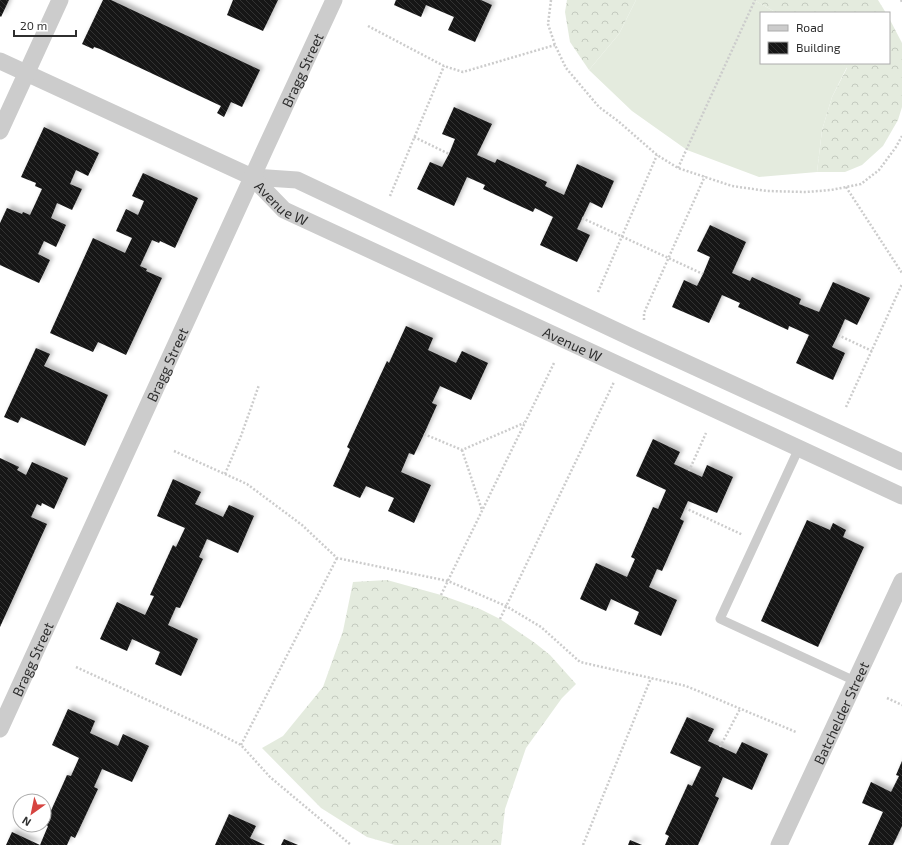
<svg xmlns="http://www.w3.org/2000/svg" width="902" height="845" font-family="'Exo 2',sans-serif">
	<defs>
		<pattern id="forest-crowns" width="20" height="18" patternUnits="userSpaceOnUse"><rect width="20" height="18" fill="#e4ebde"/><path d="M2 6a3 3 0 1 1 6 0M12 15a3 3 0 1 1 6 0" fill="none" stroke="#c4cabf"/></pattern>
		<pattern id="building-back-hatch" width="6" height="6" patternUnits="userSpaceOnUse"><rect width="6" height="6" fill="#161616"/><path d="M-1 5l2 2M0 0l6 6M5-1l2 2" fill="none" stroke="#303030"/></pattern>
		<filter id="shadow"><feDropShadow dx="3.5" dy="-3.5" stdDeviation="2" flood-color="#0004"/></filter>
	</defs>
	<rect width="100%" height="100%" fill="#fff"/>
	<path fill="#e4ebde" d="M636,0H754L777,13H761V63H841L847,67L832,97L822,130L817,172L759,177L687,150L632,111L589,70L619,34Z"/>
	<g fill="url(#forest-crowns)">
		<path d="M567,0H636L619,34L589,70L570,42L565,12Z"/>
		<path d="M754,0H878L886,13H777Z"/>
		<path d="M889,18L902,43V107L898,120L883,146L862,165L845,172H817L822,130L832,97L847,68L841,63H889Z"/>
		<path d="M387,580L441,595L480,609L500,619L535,643L550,655L576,684L562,698L526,748L505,809L501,845H395L367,837L321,808L262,748L283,736L323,687L343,631L353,582Z"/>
	</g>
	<g fill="url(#building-back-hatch)" filter="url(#shadow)">
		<path d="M0,0H9L1,17L0,16Z"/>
		<path d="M103,0H111L260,70L242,107L231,102L224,117L217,113L221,106L100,49L94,47L93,49L82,44Z"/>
		<path d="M233,0H278L263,31L227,15Z"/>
		<path d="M396,0H481L492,5L475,42L448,30L454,17L426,5L421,17L394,5Z"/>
		<path d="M454,107L492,124L477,155L495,163L497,159L547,182L545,186L564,195L577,164L614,181L602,208L590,202L577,229L590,235L577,262L540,245L553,217L535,208L533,212L483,189L485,185L467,177L454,206L417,189L430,162L442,167L449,154L455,139L442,134Z"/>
		<path d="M44,127L99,153L88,176L76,170L70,184L82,189L72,210L57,203L51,218L66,225L56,247L44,241L38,254L50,260L39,283L0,265V223L7,208L22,214L23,212L30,215L42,189L35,186L36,183L21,177Z"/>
		<path d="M143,173L198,198L175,248L160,241L159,243L152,240L140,266L147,269L146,271L162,278L126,355L98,342L93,352L50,333L93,238L125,253L132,238L116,231L126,209L138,215L144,201L132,196Z"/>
		<path d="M710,225L746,242L732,273L750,281L752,277L801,299L799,304L819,312L833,282L870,298L857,325L845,319L838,335L832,347L845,353L833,380L796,363L809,335L789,326L788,330L738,307L740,303L722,295L709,323L672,307L684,280L697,286L703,274L710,257L697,251Z"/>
		<path d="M406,326L433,338L428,350L456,363L462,351L488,363L471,400L440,386L432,403L437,405L424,434L414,455L409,453L401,472L431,485L414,523L388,511L394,498L366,486L360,498L333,486L350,449L347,447L387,361L389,363Z"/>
		<path d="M36,348L50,354L44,366L108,395L85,446L21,417L18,423L4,417Z"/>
		<path d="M653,439L680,452L674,464L702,477L707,465L733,477L717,513L688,501L680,519L684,521L662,571L657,569L649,587L677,600L661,636L634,624L639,612L611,599L606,611L580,599L596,563L627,577L635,559L631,557L653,507L658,509L666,490L636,476Z"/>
		<path d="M0,458L19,467L17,470L26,475L32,462L68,478L54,509L42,503L41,506L37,504L31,517L47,524L0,627Z"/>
		<path d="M173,479L201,492L195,504L223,517L229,505L254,516L238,553L207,539L199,557L203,559L180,608L176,607L168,625L198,639L181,676L155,664L160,652L132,639L127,651L100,639L117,602L145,615L154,596L150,595L173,545L176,547L185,528L157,516Z"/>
		<path d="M807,520L830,530L833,523L846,530L843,537L864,547L818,647L761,621Z"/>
		<path d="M68,709L95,721L90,733L118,746L123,734L149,746L132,782L102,769L94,787L98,789L75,838L71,836L67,845H6L12,832L40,845L48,826L45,824L67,775L71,776L79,758L52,745Z"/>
		<path d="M687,717L714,729L708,741L736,754L742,742L768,754L752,790L723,777L715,796L719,798L698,845H665L669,836L665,834L688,784L692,786L701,767L670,753Z"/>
		<path d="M902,761V826L893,845H868L883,812L862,803L871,782L891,792L899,776L896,775Z"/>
		<path d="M229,814L256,826L250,838L265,845H215Z"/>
		<path d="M284,839L298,845H281Z"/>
		<path d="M630,840L642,845H628Z"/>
	</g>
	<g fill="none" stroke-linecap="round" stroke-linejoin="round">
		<g stroke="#ccc" stroke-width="2.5" stroke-dasharray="2 2" stroke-linecap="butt">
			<path d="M551,0L548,24L555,45L566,68L599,107L618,121L657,155L678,168L732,186L767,191L806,192L831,190L861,184L879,170L896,147L902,136"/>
			<path d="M901,0L902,2"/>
			<path d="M368,26L444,66L463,72L555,45"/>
			<path d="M414,137L449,154"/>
			<path d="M678,168L755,0"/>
			<path d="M846,187L902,273"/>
			<path d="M390,196L444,66"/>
			<path d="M582,218L703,274"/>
			<path d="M598,292L657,155"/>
			<path d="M644,320V313L705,176"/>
			<path d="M838,335L872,351"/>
			<path d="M846,407L902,284"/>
			<path d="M424,434L462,450L524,423"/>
			<path d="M462,450L482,510"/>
			<path d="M174,451L247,484L302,525L337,558L448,581L506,606L541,627L580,662L686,686L796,732"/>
			<path d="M689,471L706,433"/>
			<path d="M225,474L241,436L259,385"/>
			<path d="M685,508L743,535"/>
			<path d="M441,595L554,363"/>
			<path d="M500,619L614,382"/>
			<path d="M76,667L206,727L241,745L270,777L351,845"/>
			<path d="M887,698L902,705"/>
			<path d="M241,745L337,558"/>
			<path d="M720,747L740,709"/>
			<path d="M583,845L651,678"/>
		</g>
		<path stroke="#ccc" stroke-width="9" d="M799,448L720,619L855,681"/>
		<g stroke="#ccc" stroke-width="17">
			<path d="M0,61L252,177L297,180L634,339L902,462"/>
			<path d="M0,131L60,0"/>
			<path id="s1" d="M252,177L284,210L902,496"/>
			<path id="s2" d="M0,729L266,147L334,0"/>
			<path id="s3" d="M779,845L902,581"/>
		</g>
	</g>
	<g text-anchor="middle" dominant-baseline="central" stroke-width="4" stroke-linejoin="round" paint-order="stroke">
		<g font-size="14" fill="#2f2f2f" stroke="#fff">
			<text stroke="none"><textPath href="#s2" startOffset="725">Bragg Street</textPath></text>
			<text stroke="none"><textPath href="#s1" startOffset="40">Avenue W</textPath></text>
			<text stroke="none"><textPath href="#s1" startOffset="364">Avenue W</textPath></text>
			<text stroke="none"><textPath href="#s2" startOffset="401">Bragg Street</textPath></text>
			<text stroke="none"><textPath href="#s2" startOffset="77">Bragg Street</textPath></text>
			<text stroke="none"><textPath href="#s3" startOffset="146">Batchelder Street</textPath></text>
		</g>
	</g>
	<rect x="760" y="12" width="130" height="52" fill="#ffffff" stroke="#acacac"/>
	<rect x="768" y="25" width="20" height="6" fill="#cccccc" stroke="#acacac"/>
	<text x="796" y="32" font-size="12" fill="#2f2f2f">Road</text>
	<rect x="768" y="42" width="20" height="12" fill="url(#building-back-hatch)" stroke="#acacac"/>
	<text x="796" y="52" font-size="12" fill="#2f2f2f">Building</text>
	<g transform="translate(32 813) rotate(213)"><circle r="19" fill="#ffffff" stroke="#acacac"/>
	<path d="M0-3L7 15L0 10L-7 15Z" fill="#d64440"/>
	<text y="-6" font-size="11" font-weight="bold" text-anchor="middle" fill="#2f2f2f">N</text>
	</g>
	<path d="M14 30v6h62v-6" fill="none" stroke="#2f2f2f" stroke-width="2"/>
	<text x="20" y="30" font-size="12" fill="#2f2f2f" stroke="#ffffff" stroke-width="3" paint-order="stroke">20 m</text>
</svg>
